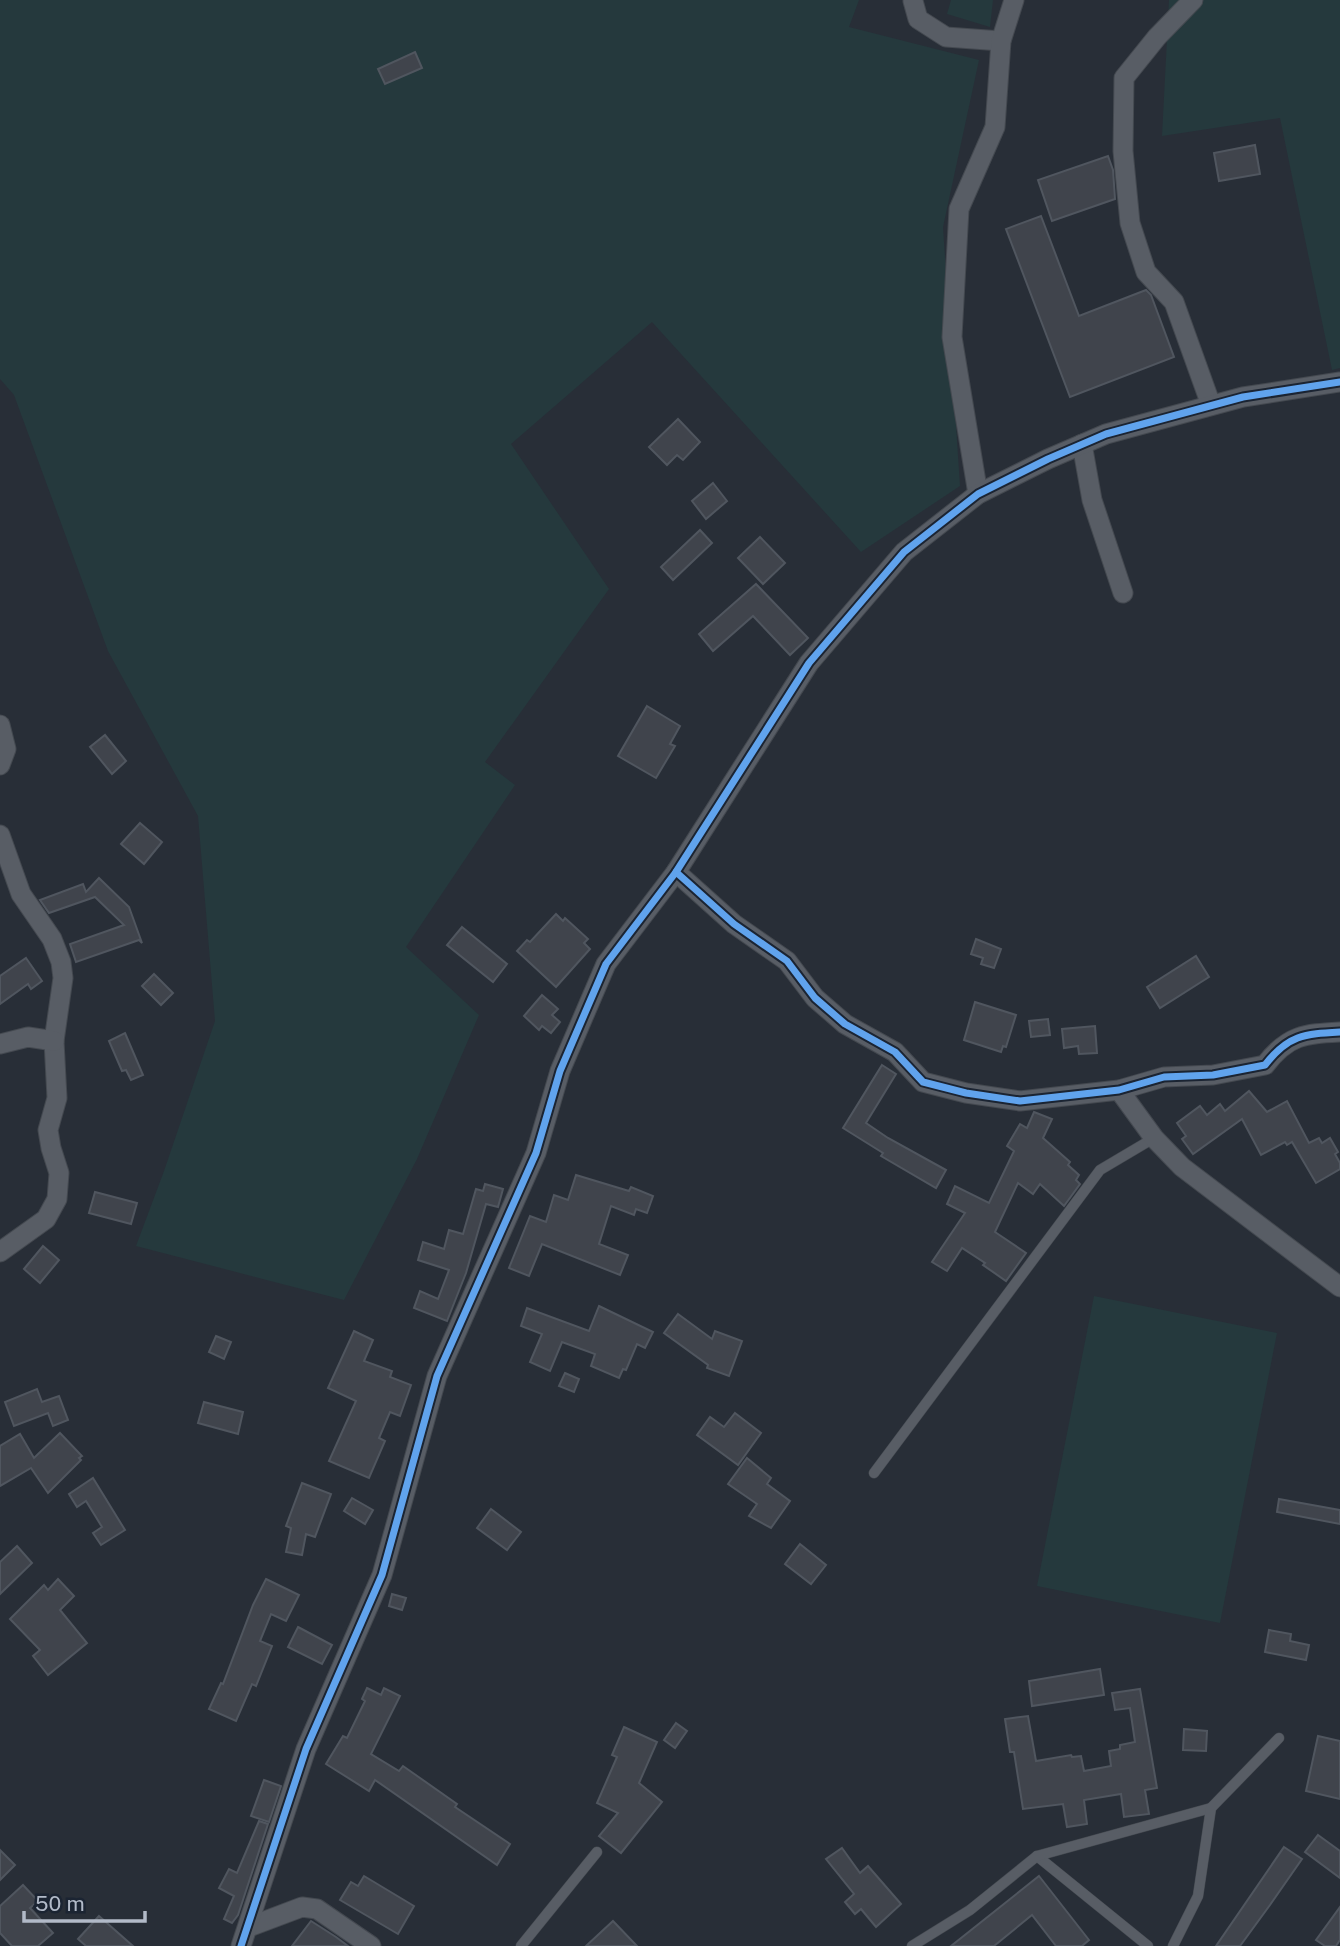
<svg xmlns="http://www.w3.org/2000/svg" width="1340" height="1946" font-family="'Public Sans',sans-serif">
	<rect width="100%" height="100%" fill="#282e37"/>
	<g fill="#25393d">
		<path d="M0,0H859L849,27L979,60L943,227L960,486L861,552L652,322L511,444L609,589L485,762L515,785L406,947L479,1015L417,1159L344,1300L136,1246L164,1171L215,1021L198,816L108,651L14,395L0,379Z"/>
		<path d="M951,0H993L990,27L947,14Z"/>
		<path d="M1169,0H1340V368L1332,370L1280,118L1162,136Z"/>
		<path d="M1094,1296L1277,1333L1220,1623L1037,1586Z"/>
	</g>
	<g fill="#40444c" stroke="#50565f" stroke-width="2">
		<path d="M415,52L422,68L385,84L378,69Z"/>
		<path d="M1255,145L1260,174L1219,181L1214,153Z"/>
		<path d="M1108,156L1113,170L1115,199L1052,221L1038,180Z"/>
		<path d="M1041,216L1079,316L1146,290L1151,295L1174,357L1070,397L1006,229Z"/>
		<path d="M678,419L700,442L683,460L677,455L667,465L649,447Z"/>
		<path d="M713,483L727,501L706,519L692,501Z"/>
		<path d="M700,530L712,543L673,580L661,567Z"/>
		<path d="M760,537L785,563L763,584L738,558Z"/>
		<path d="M756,584L808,638L790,655L753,616L713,651L699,634Z"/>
		<path d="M647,706L680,726L670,744L675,746L656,778L618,756Z"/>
		<path d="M105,735L126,761L112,774L90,747Z"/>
		<path d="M140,823L162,842L144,864L121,844Z"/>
		<path d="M99,878L129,907L142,943L139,940L76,962L70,944L124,925L95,897L49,913L40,900L83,884L86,892Z"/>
		<path d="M556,914L563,921L565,918L588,939L584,943L590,949L556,987L517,951L527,940L530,942Z"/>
		<path d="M462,927L507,964L493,982L447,945Z"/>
		<path d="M976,939L1001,949L994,968L981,964L983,958L971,954Z"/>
		<path d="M1196,956L1209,977L1160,1008L1147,987Z"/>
		<path d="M26,958L42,981L31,989L28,984L0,1004V976Z"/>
		<path d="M154,974L173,993L161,1005L142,986Z"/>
		<path d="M542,995L558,1009L552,1015L560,1022L551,1033L542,1026L539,1030L524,1016Z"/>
		<path d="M975,1002L1016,1015L1006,1047L1003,1046L1001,1052L964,1040Z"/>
		<path d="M1048,1019L1050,1035L1031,1037L1029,1021Z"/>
		<path d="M1095,1026L1097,1053L1079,1054L1078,1046L1064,1048L1062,1029Z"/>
		<path d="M125,1033L143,1075L131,1080L126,1070L122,1071L109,1041Z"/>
		<path d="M882,1065L896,1074L866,1123L888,1138L946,1170L936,1188L881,1156L883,1153L843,1128Z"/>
		<path d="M1249,1091L1267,1112L1287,1101L1309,1143L1319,1138L1322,1143L1330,1138L1338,1152L1335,1154L1340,1163V1169L1316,1183L1292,1142L1287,1145L1285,1142L1261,1155L1242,1119L1193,1154L1182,1139L1186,1136L1177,1123L1200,1106L1207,1115L1220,1104L1225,1111Z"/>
		<path d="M1034,1112L1052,1119L1043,1138L1070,1162L1068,1165L1079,1175L1076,1180L1080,1184L1064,1206L1040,1184L1033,1194L1018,1183L995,1232L1026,1253L1006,1281L983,1265L985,1263L962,1248L947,1271L932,1262L965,1213L947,1204L955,1186L989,1203L1014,1151L1007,1146L1020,1124L1027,1128Z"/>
		<path d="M576,1175L629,1191L631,1187L653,1196L647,1213L636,1209L634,1215L611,1206L599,1244L628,1255L620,1275L542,1244L529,1276L509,1268L530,1216L546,1222L554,1195L568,1200Z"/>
		<path d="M485,1184L503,1189L498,1207L486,1204L466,1273L447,1321L414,1308L420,1291L438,1299L449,1270L418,1260L423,1242L444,1249L449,1230L463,1234L476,1189L483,1191Z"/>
		<path d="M95,1192L137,1203L131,1224L89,1213Z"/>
		<path d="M43,1246L59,1260L40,1283L24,1269Z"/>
		<path d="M599,1306L653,1332L645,1348L637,1344L626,1370L623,1369L619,1378L591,1366L595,1354L562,1342L550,1371L530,1362L542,1334L521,1326L527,1308L589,1331Z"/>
		<path d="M678,1314L712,1339L715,1331L742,1341L729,1376L707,1368L708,1365L664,1333Z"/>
		<path d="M354,1331L373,1340L364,1361L392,1371L390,1377L411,1385L400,1416L390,1412L379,1438L385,1441L369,1478L329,1461L356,1401L328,1388Z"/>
		<path d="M216,1336L231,1342L224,1359L209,1352Z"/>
		<path d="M565,1373L579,1379L574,1392L559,1386Z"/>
		<path d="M37,1389L42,1402L59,1396L68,1420L53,1426L48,1413L14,1426L5,1402Z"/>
		<path d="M204,1402L243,1412L238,1434L198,1423Z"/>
		<path d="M735,1413L761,1433L738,1465L697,1435L710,1417L724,1427Z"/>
		<path d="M60,1433L82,1456L79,1458L81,1460L48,1493L31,1468L0,1486V1446L20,1434L34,1458Z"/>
		<path d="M747,1458L771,1478L767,1484L790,1501L771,1528L749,1516L757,1504L728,1484Z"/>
		<path d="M93,1478L125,1530L101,1545L93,1533L102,1527L86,1501L77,1507L69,1494Z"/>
		<path d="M302,1483L331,1494L315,1537L306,1534L302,1555L286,1552L291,1528L286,1526Z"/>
		<path d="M352,1498L373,1510L365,1524L344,1511Z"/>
		<path d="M1279,1499L1340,1510V1524L1277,1512Z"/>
		<path d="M491,1509L521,1532L507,1550L477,1528Z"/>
		<path d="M800,1544L826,1565L811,1584L785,1564Z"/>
		<path d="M17,1546L32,1563L0,1594V1562Z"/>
		<path d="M58,1579L74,1596L60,1610L87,1643L48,1675L33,1656L40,1650L10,1619L44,1585L48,1590Z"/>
		<path d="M266,1579L299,1595L286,1621L271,1614L260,1641L272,1646L256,1686L252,1684L236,1721L209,1709L221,1683L223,1684L253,1605Z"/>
		<path d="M392,1594L406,1598L402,1610L389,1606Z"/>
		<path d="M298,1627L332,1645L322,1664L288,1647Z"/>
		<path d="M1269,1630L1291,1634L1290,1641L1309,1645L1306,1660L1265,1652Z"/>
		<path d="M1100,1669L1104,1695L1032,1706L1029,1681Z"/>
		<path d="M367,1688L381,1695L384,1688L400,1696L371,1754L399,1771L403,1766L457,1804L455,1807L510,1844L497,1865L375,1780L369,1791L326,1764L343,1736L347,1738L365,1701L362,1699Z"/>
		<path d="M1140,1689L1157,1788L1145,1790L1149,1814L1124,1817L1121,1794L1084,1800L1087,1824L1067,1827L1063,1804L1023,1809L1014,1752H1010L1005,1719L1028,1716L1036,1761L1071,1755L1072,1757L1081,1756L1084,1771L1111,1766L1109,1751L1120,1749V1745L1135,1742L1130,1708L1115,1710L1112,1693Z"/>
		<path d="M676,1723L687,1731L675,1748L664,1740Z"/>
		<path d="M624,1727L657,1742L639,1783L662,1802L621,1853L599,1836L618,1813L597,1803L617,1757L612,1755Z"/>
		<path d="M1184,1729L1207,1731L1206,1751L1183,1750Z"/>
		<path d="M1318,1736L1340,1741V1799L1306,1791Z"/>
		<path d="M264,1780L281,1786L269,1822L251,1816Z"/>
		<path d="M259,1821L268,1824L238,1915L232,1923L224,1919L234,1896L219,1888L229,1869L237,1873Z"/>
		<path d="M1318,1835L1340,1851V1878L1305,1852Z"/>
		<path d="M1284,1847L1302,1859L1270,1905L1240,1946H1216Z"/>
		<path d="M842,1848L860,1873L868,1866L901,1904L876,1927L861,1909L855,1914L845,1902L854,1894L826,1859Z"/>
		<path d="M0,1850L15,1865L0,1880Z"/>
		<path d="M364,1876L414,1906L398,1934L340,1900L351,1882L358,1886Z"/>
		<path d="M1039,1876L1089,1940L1082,1946H1056L1032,1915L994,1946H951Z"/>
		<path d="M23,1885L38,1901L30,1908L53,1933L38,1946H12L0,1933V1906Z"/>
		<path d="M1340,1907V1940L1336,1946H1325L1316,1940Z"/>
		<path d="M99,1916L133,1946H86L78,1939Z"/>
		<path d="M311,1921L336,1937L348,1946H292Z"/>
		<path d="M613,1921L637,1946H586Z"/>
	</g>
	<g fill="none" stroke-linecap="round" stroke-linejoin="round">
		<g stroke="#444950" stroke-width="11">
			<g id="service">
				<path d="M874,1473L1100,1170L1154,1138"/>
				<path d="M1037,1856L1148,1946"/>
				<path d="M521,1946L597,1852"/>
				<path d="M912,1946L970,1910L1037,1856L1211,1808"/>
				<path d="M1173,1946L1198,1896L1211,1808L1279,1738"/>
			</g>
		</g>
		<g stroke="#444950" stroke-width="21">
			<g id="minor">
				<path d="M1193,0L1157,37L1124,78L1123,151L1130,223L1146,272L1174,302L1211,405"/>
				<path d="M913,1L918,19L946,37L1001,41"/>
				<path d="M1082,444L1092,500L1123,593"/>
				<path d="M978,494L952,337L959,209L995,127L1001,41L1014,0"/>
				<path d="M0,725L6,749L0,765"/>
				<path d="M0,835L21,894L52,939L61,962L63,978L54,1041L57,1098L48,1130L51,1148L59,1173L57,1199L46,1219L0,1252"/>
				<path d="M676,872L734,924L787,961L815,998L845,1024L895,1052L923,1082L966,1093L1020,1101L1119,1090L1164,1077L1213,1075L1265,1065C1288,1035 1304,1034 1340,1032"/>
				<path d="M0,1044L28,1037L54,1041"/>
				<path d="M1119,1090L1154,1138L1182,1167L1340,1287"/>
				<path d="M249,1927L302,1907L317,1909L371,1946"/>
				<path d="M241,1946L306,1749L382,1575L437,1376L536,1153L560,1071L606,964L676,872L809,663L904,552L978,494L1048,459L1106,434L1243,397L1340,382"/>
			</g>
		</g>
		<use href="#service" stroke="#585d65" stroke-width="10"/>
		<use href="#minor" stroke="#585d65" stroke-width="19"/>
		<g stroke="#1b2432" stroke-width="11">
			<g id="cycleway">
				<path d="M676,872L734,924L787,961L815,998L845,1024L895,1052L923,1082L966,1093L1020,1101L1119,1090L1164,1077L1213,1075L1265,1065C1288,1035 1304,1034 1340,1032"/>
				<path d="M241,1946L306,1749L382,1575L437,1376L536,1153L560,1071L606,964L676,872L809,663L904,552L978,494L1048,459L1106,434L1243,397L1340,382"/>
			</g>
		</g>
		<use href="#cycleway" stroke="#60a3ed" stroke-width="7"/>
	</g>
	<path d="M24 1911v10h121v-10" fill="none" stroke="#b2bac8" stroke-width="3.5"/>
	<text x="35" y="1911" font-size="21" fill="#b2bac8" stroke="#1b2432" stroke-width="5" paint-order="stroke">50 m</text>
</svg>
